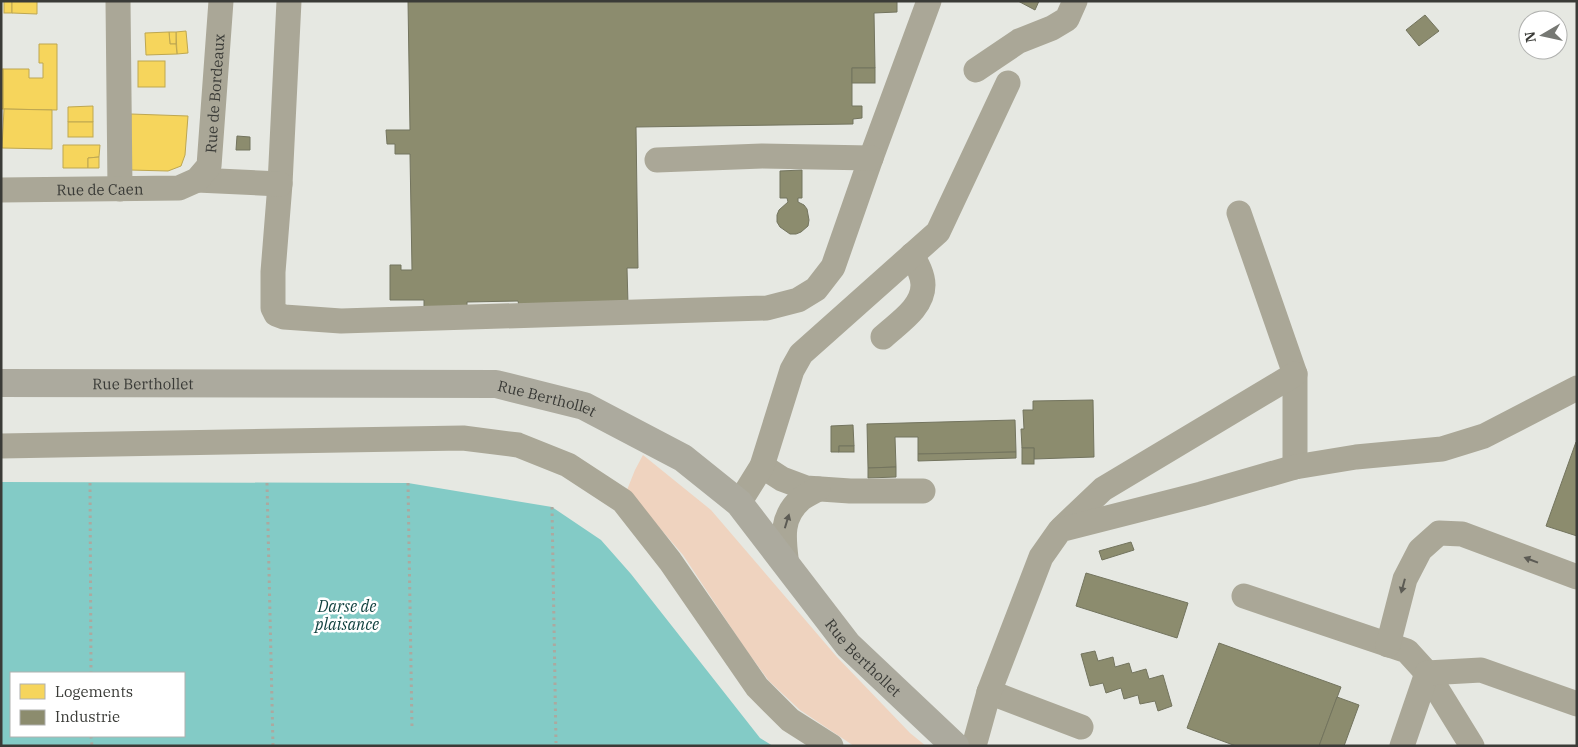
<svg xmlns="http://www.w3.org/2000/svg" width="1578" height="747" font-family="'IBM Plex Serif',serif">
	<rect width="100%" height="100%" fill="#e6e8e2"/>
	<path fill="#efd3bf" d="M643,455L711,510L837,657L910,733L926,746H854L800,710L769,681L744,647L683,555L627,490L635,470Z"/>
	<path fill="#83cbc6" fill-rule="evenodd" d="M1,482L408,483L552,507L601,540L631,574L760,738L773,746H1ZM11,673H184V736H11Z"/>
	<g fill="#f6d55c" stroke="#bea751">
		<rect x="4" y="1" width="8" height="12"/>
		<path d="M12,1H37V14L12,13Z"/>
		<path d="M186,31L188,53L177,54L176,32Z"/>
		<path d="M169,32H176V44H170Z"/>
		<path d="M169,32L170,44H176L177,54L146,55L145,33Z"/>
		<path d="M39,44H57V110L3,109V69H29V78H43V63H39Z"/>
		<rect x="138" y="61" width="27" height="26"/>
		<rect x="1" y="69" width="2" height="40"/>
		<path d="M93,106V122H68V107Z"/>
		<path d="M4,109L52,110V149L2,148Z"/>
		<path d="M131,114L188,116L185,155L181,166L168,171L130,170Z"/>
		<rect x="68" y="122" width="25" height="15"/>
		<path d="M63,145H100L99,157L88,158V168H63Z"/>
		<path d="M99,157V168H88V158Z"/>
	</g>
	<g fill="#8c8c6e" stroke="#73745e">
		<path d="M408,1H897V12L874,13L875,68H852V106H862V118L853,119V124L636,127L638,268H627L628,304L519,306L518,301L467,302V306L424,307V300H390V265H401V270H412L410,154H395V144H387L386,130H410Z"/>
		<path d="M1018,1H1039L1035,10Z"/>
		<path d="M1425,15L1439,31L1419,46L1406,30Z"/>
		<rect x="852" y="68" width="23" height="15"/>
		<path d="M237,136L250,137V150H236Z"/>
		<path d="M802,170V198H798V202L804,205L807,209L809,220L808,226L801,232L796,234H790L780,227L777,222V215L779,210L788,202L787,198H780V171Z"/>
		<path d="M1093,400L1094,457L1034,459V448H1022L1021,429H1024L1023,410H1033V401Z"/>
		<path d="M1015,420L1016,452L918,454V437H895L896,467L868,468L867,424Z"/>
		<path d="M853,425L854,446H839V452H831V426Z"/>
		<path d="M1576,442H1577V536L1546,526Z"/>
		<rect x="839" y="446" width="15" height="6"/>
		<rect x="1022" y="448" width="12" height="16"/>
		<path d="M1016,452V458L918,461V454Z"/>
		<path d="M896,467V477L868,478V468Z"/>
		<path d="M1131,542L1134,550L1102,560L1099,551Z"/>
		<path d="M1086,573L1188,603L1177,638L1076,606Z"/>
		<path d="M1219,643L1341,687L1319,746H1236L1187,728Z"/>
		<path d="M1095,651L1098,661L1113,657L1115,667L1129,663L1132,673L1146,669L1149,679L1163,675L1172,706L1158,711L1155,701L1140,704L1138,695L1124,699L1121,688L1106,693L1103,683L1090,686L1081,654Z"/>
		<path d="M1337,697L1359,705L1344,746H1319Z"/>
	</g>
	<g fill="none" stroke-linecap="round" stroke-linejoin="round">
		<g stroke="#aba9a0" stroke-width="3" stroke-dasharray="2.5 4" stroke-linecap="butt">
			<path d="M90,483L91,673"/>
			<path d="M267,483L273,746"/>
			<path d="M408,483L412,728"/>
			<path d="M552,507L556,743"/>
			<path d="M91,736L92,746"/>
		</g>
		<g stroke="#aaa797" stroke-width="25">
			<path d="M118,1L120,189"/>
			<path d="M289,1L280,184L273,272V308L276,314L284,317L341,321L767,308L798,300L816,289L833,267L871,158L929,1"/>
			<path d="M976,70L1019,41L1052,28L1067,19L1075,1"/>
			<path d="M657,160L762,156L871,158"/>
			<path d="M197,180L280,184"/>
			<path id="s1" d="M1,190L179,188L197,180L209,166L221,1"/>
			<path d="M1239,213L1295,374V467"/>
			<path d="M883,337C898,323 923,308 923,285C923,275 917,264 912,255"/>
			<path d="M1,446L463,438L518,445L568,465L623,501L670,561L757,687L790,720L831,746"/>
			<path d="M762,466L782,479L806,488L850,491H923"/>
			<path d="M739,503L762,466L792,370L801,354L938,232L1008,83"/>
			<path d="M1062,528L1103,489L1295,374"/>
			<path d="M787,566C784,541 779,518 801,499C806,495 813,492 818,489"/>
			<path d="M1244,596L1407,651L1427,673L1472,746"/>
			<path d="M1388,645L1405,579L1420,550L1439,533L1462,534L1577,577"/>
			<path d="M989,692L1081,727"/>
			<path d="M974,746L989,692L1041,557L1060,530L1201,494L1295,467L1356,457L1442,449L1484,436L1577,388"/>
			<path d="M1402,746L1427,673L1481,670L1577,704"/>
		</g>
		<path stroke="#acaa9e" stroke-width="28" id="s2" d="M1,383L496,384L584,406L683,458L739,503L848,645L955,746"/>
	</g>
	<defs><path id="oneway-solid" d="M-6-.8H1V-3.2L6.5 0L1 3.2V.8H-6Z" transform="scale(1.25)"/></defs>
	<g fill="#5c5b54">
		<use href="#oneway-solid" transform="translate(787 521) rotate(-73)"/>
		<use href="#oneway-solid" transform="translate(1531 560) rotate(-159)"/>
		<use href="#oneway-solid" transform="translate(1403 586) rotate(105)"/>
	</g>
	<g text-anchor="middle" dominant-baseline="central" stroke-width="5" stroke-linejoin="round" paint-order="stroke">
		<g font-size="15" fill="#3a3b37" stroke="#fff">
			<text stroke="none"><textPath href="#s1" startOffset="289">Rue de Bordeaux</textPath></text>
			<text stroke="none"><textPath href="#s1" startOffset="99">Rue de Caen</textPath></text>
			<text stroke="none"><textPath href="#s2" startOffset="142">Rue Berthollet</textPath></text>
			<text stroke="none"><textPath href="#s2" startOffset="548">Rue Berthollet</textPath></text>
			<text stroke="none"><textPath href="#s2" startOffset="968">Rue Berthollet</textPath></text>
		</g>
		<g font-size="16" font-style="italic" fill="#0e3f3d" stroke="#fff">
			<text x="347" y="606">Darse de<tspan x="347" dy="18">plaisance</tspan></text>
		</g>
	</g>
	<rect width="1578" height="747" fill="none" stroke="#3a3b37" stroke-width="5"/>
	<rect x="10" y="672" width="175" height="65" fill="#ffffff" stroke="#b0b1af"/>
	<rect x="20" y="684" width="25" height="15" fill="#f6d55c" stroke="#b0b1af"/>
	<text x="55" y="697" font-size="15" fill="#3a3b37">Logements</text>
	<rect x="20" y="710" width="25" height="15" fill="#8c8c6e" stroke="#b0b1af"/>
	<text x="55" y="722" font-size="15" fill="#3a3b37">Industrie</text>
	<g transform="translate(1543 35) rotate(261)"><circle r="24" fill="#ffffff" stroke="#b0b1af"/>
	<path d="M0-4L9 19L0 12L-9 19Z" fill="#767873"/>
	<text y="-8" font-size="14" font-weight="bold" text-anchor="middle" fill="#3a3b37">N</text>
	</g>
</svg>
